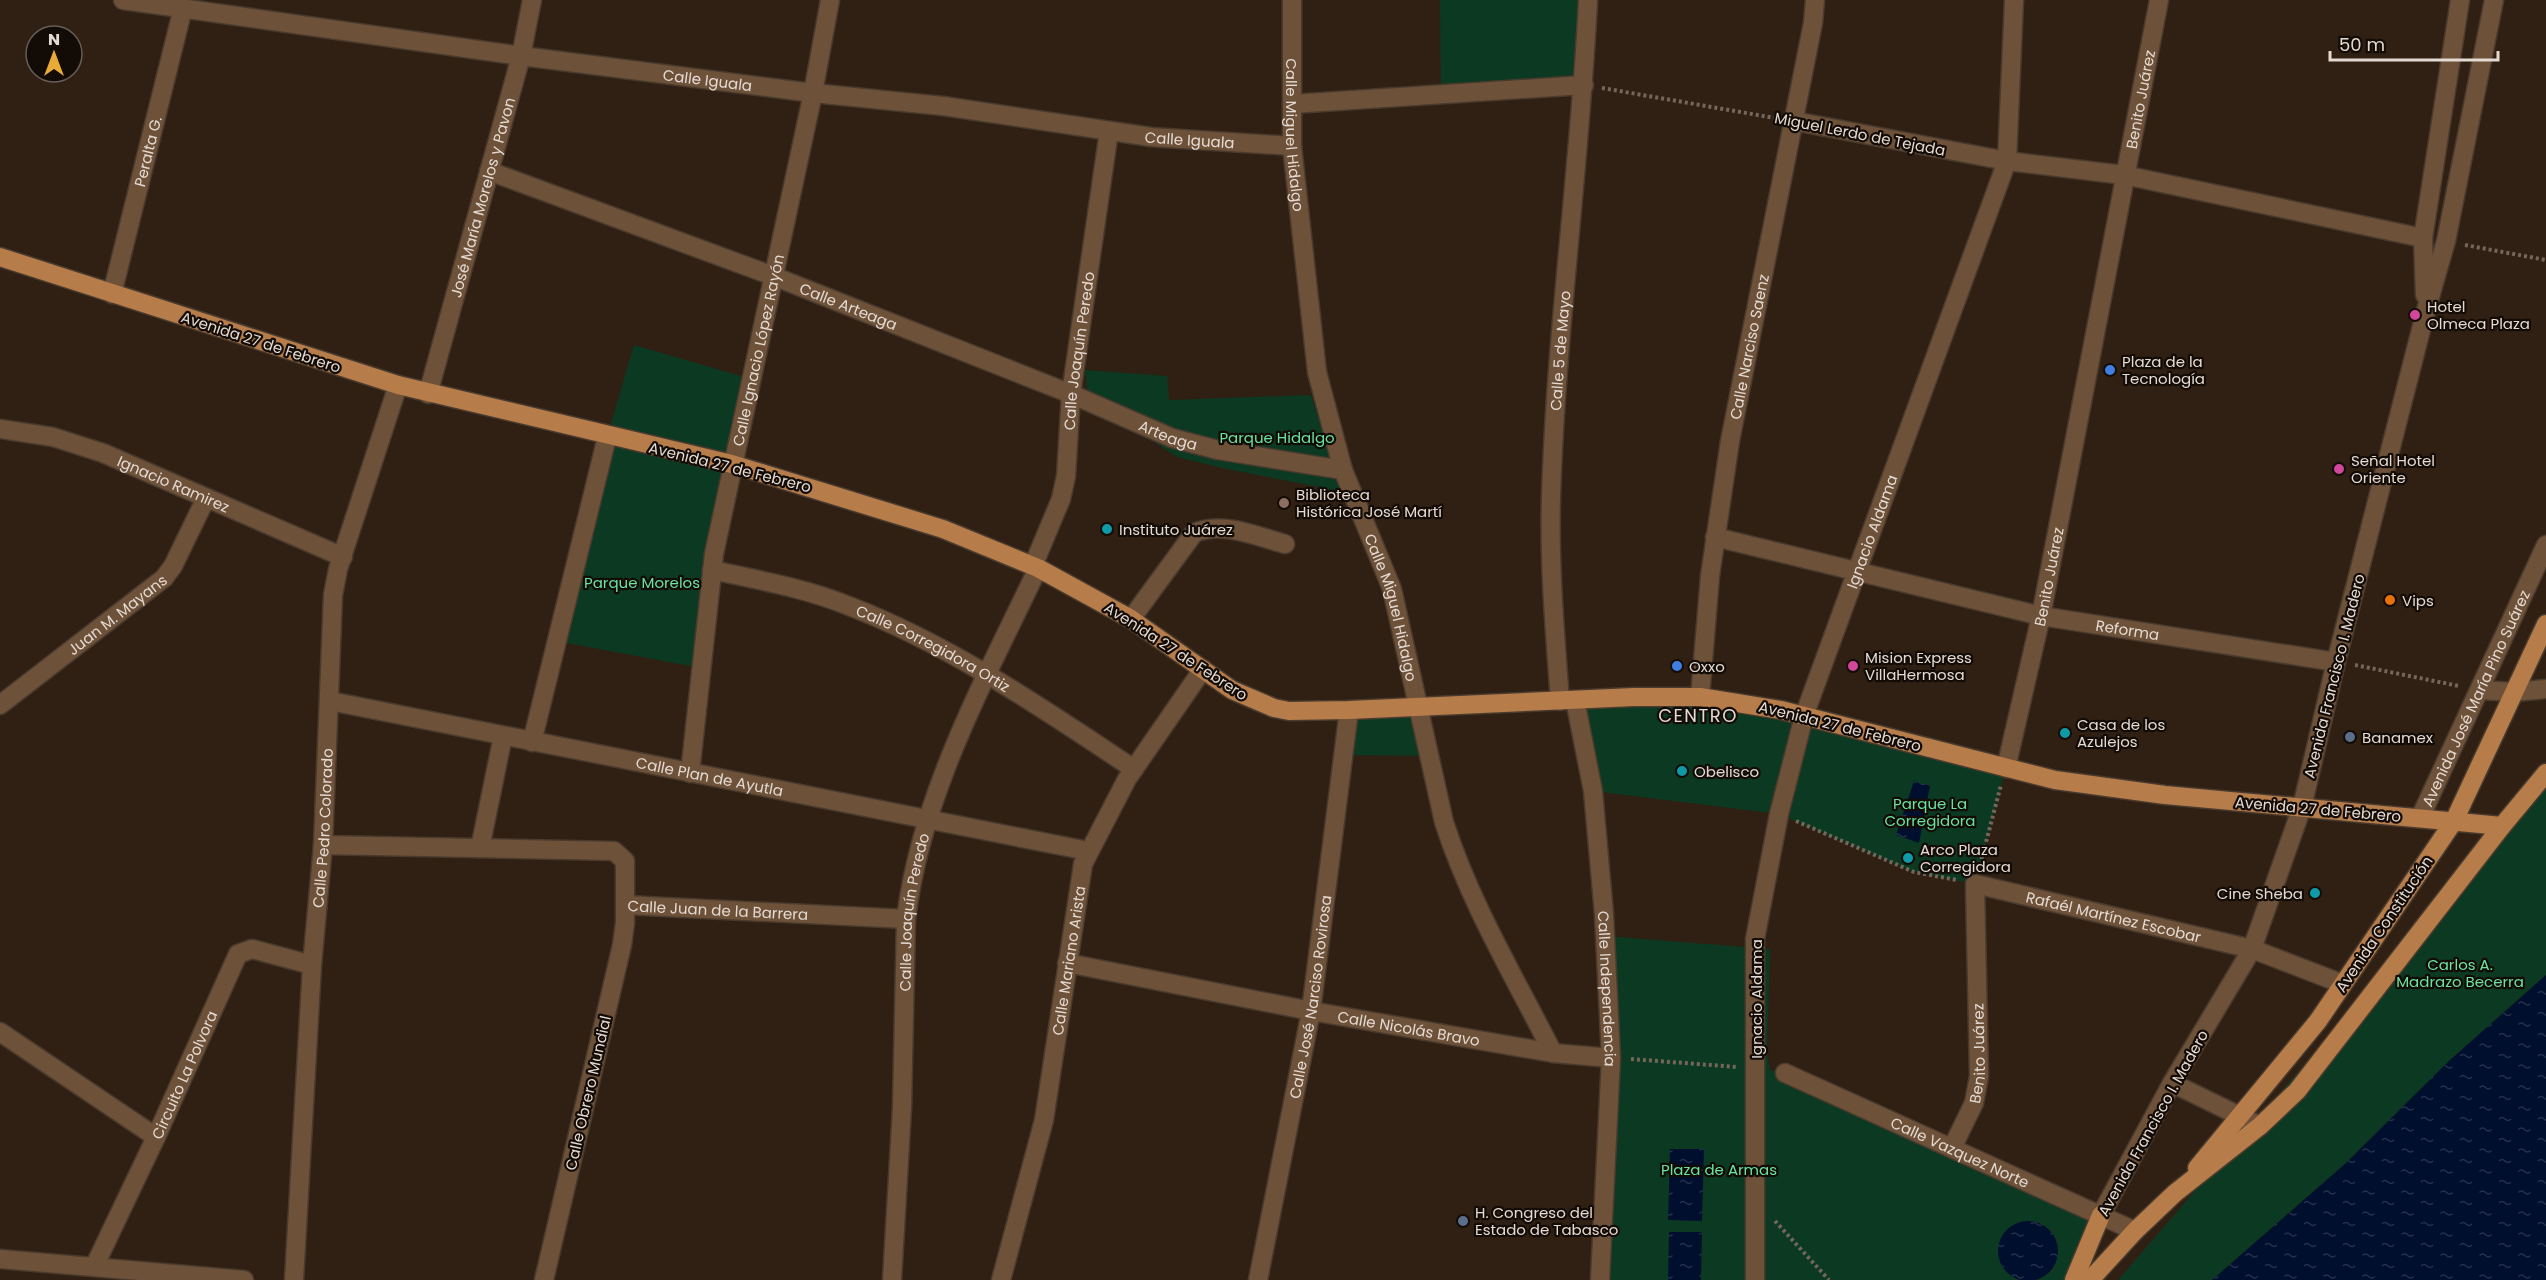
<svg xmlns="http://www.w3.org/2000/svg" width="2546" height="1280" font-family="Poppins,sans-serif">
	<defs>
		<pattern id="water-ripples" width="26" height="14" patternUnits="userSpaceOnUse" patternTransform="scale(1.5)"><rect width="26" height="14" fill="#000f2e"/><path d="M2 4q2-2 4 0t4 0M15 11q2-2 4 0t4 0" fill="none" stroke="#25314b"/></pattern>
	</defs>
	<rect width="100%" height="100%" fill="#302013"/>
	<g fill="#0b3921">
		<path d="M1440,0H1588L1584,85L1441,94Z"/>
		<path d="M634,345L751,379L701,668L556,641L607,437Z"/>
		<path d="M1085,370L1167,376L1169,400L1311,395L1332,464L1344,492L1222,468L1177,457L1088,399Z"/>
		<path d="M1700,697L2006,768L1975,884L1914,872L1779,814L1593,791L1575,700Z"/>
		<path d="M1419,707L1429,756L1343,755L1349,710Z"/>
		<path d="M2546,773V975L2449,1061L2346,1163L2212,1280H2118L2448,898Z"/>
		<path d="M1605,936L1770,949L1767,1054L1770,1070L1785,1073L2101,1215L2074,1280H1600Z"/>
	</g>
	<g fill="url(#water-ripples)">
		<path d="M1914,781L1930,786L1919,843L1896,835Z"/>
		<path d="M2546,975V1280H2212L2346,1163L2449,1061Z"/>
		<path d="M1670,1149H1704L1702,1221L1668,1220Z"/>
		<circle cx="2028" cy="1251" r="30"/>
		<path d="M1669,1232H1702L1701,1280H1668Z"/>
	</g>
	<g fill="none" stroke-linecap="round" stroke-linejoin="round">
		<g stroke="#493a2e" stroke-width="21">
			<g id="minor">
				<path id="s1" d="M123,0L521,56L813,93L943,106L1151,137L1292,146"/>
				<path id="s2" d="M1292,0V146L1317,372L1343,470L1392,589L1444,822C1470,903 1515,978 1553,1053"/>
				<path d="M1292,104L1584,85"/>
				<path d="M1794,121L2007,161L2124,175L2423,238"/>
				<path id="s3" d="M489,171L773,276L1071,394L1172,438L1218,450L1343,470"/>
				<path id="s4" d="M112,294L183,8"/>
				<path d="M2425,295L2423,238L2460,0"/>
				<path id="s5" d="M428,394L521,56L532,0"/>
				<path id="s6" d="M0,429L53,437L103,453L343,557"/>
				<path id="s7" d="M1715,537L2041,616L2336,662"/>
				<path id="s8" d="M1033,566L1061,499L1066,476L1071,394L1109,131"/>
				<path id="s9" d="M712,570C758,580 805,588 849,606C951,645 1043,709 1134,769"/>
				<path d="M1131,619L1194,533C1223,521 1256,536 1285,544"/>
				<path d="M2480,690L2513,692L2546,689"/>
				<path id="s10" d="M1700,697L1710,576L1730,441L1813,23L1815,0"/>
				<path id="s11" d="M1575,700L1593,791L1604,914L1611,1058L1600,1280"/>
				<path id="s12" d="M330,701L1088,851"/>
				<path id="s13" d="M1560,701C1555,633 1549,565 1551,497C1556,331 1580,166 1588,0"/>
				<path id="s14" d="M0,705L164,578L173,566L206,498"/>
				<path d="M532,742L607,437"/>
				<path id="s15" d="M2006,768L2041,616L2159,0"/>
				<path id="s16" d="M690,773L714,554L813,93L830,0"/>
				<path id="s17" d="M2420,818L2546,545"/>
				<path d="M323,845L614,851L625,861V923L622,945L544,1280"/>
				<path d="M480,848L503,736"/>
				<path id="s18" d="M626,905L906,919"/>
				<path id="s19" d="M1067,963L1311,1011L1553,1053L1611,1058"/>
				<path d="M0,1032L156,1137"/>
				<path id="s20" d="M1785,1073L2135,1231"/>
				<path d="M2172,1083L2260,1126"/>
				<path id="s21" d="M1952,1148L1974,1103L1979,1076L1975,884L2252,949L2343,984"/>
				<path d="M2101,1215L2172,1083L2252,949L2302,807L2336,662L2425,314L2446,241L2494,0"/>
				<path d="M0,1259L244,1280"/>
				<path id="s22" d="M95,1265L156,1137L238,954L252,949L312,965"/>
				<path id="s23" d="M294,1280L312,965L323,845L333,595L338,569L398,385"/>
				<path id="s24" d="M892,1280L902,1108L906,919C921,794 985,680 1038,568"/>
				<path id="s25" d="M1001,1280L1044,1120L1083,864L1127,779L1203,669"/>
				<path id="s26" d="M1258,1280L1311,1011L1349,710"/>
				<path id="s27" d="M1755,1280V939L1779,814L1804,716L2007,161L2014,0"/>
			</g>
		</g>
		<g stroke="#493a2e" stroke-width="21">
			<g id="major">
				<path d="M0,257L398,385L732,464L943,529L1038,568L1131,619L1232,690L1274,708L1289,711L1349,710L1634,697H1700L1781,710L2055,780L2165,795L2502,826"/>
				<path d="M2197,1168L2318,1021L2454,821L2546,624"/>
				<path d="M2074,1280L2101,1215"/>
				<path d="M2090,1280L2135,1231L2175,1193L2260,1126L2297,1091L2502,826L2546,773"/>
			</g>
		</g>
		<g stroke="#74665b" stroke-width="4" stroke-dasharray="3 3" stroke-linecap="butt">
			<path d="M1602,88L1775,118"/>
			<path d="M2465,245L2546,260"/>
			<path d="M2355,665L2459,686"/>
			<path d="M1796,821L1914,872L1957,880"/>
			<path d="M1980,865L2001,785"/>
			<path d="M1631,1059L1737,1067"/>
			<path d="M1775,1221L1829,1280"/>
		</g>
		<use href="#minor" stroke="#6d5139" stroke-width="18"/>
		<use href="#major" stroke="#b67c49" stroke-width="18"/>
	</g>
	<g fill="#d1479c" stroke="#130b06" stroke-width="2">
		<circle cx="2415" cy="315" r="6"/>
		<circle cx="2339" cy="469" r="6"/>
		<circle cx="1853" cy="666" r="6"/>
	</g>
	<g fill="#3f7fe0" stroke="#130b06" stroke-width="2">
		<circle cx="2110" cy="370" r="6"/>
		<circle cx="1677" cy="666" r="6"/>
	</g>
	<circle fill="#8d6e63" stroke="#130b06" stroke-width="2" cx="1284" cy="503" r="6"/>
	<g fill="#0f9aa8" stroke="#130b06" stroke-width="2">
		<circle cx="1107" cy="529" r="6"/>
		<circle cx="2065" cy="733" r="6"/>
		<circle cx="1682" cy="771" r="6"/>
		<circle cx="1908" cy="858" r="6"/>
		<circle cx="2315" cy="893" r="6"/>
	</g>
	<circle fill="#e8710a" stroke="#130b06" stroke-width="2" cx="2390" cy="600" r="6"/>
	<g fill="#5c6f8a" stroke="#130b06" stroke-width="2">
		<circle cx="2350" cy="737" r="6"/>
		<circle cx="1463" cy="1221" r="6"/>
	</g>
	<g text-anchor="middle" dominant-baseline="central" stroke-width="4.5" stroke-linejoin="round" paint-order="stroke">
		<g font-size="15" fill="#e5dad2" stroke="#130b06">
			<text stroke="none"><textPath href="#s1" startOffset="590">Calle Iguala</textPath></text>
			<text stroke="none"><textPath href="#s15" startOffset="682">Benito Juárez</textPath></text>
			<text transform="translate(1860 134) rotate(11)">Miguel Lerdo de Tejada</text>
			<text stroke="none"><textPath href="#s2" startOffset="135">Calle Miguel Hidalgo</textPath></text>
			<text stroke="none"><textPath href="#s1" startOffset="1076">Calle Iguala</textPath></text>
			<text stroke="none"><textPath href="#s4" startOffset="147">Peralta G.</textPath></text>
			<text stroke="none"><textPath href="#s5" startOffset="204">José María Morelos y Pavon</textPath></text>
			<text stroke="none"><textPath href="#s3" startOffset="384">Calle Arteaga</textPath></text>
			<text transform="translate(261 342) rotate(18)">Avenida 27 de Febrero</text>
			<text stroke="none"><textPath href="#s10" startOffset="354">Calle Narciso Saenz</textPath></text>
			<text stroke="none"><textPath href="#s16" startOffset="429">Calle Ignacio López Rayón</textPath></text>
			<text stroke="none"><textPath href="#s13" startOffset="351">Calle 5 de Mayo</textPath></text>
			<text stroke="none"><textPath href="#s8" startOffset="222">Calle Joaquín Peredo</textPath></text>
			<text stroke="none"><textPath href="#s3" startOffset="729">Arteaga</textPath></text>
			<text transform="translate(730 467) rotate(14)">Avenida 27 de Febrero</text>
			<text stroke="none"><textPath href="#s6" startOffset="183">Ignacio Ramirez</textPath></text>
			<text stroke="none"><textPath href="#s27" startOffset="766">Ignacio Aldama</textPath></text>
			<text stroke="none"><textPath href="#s15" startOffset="196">Benito Juárez</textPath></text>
			<text stroke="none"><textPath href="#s2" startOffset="621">Calle Miguel Hidalgo</textPath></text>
			<text stroke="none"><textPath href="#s14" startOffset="148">Juan M. Mayans</textPath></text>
			<text stroke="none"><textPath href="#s7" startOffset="423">Reforma</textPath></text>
			<text stroke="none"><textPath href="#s9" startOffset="236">Calle Corregidora Ortiz</textPath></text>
			<text transform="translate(1176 651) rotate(33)">Avenida 27 de Febrero</text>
			<text transform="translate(2334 676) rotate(-76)">Avenida Francisco I. Madero</text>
			<text stroke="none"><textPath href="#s17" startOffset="132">Avenida José María Pino Suárez</textPath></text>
			<text transform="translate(1840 726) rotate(14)">Avenida 27 de Febrero</text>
			<text stroke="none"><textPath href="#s12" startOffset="387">Calle Plan de Ayutla</textPath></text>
			<text transform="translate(2318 809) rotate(5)">Avenida 27 de Febrero</text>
			<text stroke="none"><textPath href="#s23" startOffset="453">Calle Pedro Colorado</textPath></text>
			<text stroke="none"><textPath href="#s18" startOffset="92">Calle Juan de la Barrera</textPath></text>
			<text stroke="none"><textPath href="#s24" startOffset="369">Calle Joaquín Peredo</textPath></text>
			<text stroke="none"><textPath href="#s21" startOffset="412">Rafaél Martínez Escobar</textPath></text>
			<text transform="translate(2384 924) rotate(-56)">Avenida Constitución</text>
			<text stroke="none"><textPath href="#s25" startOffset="327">Calle Mariano Arista</textPath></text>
			<text stroke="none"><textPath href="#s11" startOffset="291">Calle Independencia</textPath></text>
			<text stroke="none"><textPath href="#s26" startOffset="288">Calle José Narciso Rovirosa</textPath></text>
			<text transform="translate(1756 999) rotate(-90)">Ignacio Aldama</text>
			<text stroke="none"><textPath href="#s19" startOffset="348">Calle Nicolás Bravo</textPath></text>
			<text stroke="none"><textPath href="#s21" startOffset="100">Benito Juárez</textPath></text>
			<text stroke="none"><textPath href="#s22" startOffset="210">Circuito La Polvora</textPath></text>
			<text transform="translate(588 1093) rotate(-77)">Calle Obrero Mundial</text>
			<text transform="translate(2153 1123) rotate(-61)">Avenida Francisco I. Madero</text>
			<text stroke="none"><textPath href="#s20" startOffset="192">Calle Vazquez Norte</textPath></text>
		</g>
		<g font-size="15" fill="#e5dad2" stroke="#130b06" text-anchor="start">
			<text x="2427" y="306">Hotel<tspan x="2427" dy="17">Olmeca Plaza</tspan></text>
			<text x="2122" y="361">Plaza de la<tspan x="2122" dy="17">Tecnología</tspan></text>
			<text x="2351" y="460">Señal Hotel<tspan x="2351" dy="17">Oriente</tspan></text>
			<text x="1296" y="494">Biblioteca<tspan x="1296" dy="17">Histórica José Martí</tspan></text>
			<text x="1119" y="529">Instituto Juárez</text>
			<text x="2402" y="600">Vips</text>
			<text x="1865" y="657">Mision Express<tspan x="1865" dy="17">VillaHermosa</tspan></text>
			<text x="1689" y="666">Oxxo</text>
			<text x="2077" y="724">Casa de los<tspan x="2077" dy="17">Azulejos</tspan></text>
			<text x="2362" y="737">Banamex</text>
			<text x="1694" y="771">Obelisco</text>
			<text x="1920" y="849">Arco Plaza<tspan x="1920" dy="17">Corregidora</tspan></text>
			<text x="2303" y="893" text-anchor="end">Cine Sheba</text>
			<text x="1475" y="1212">H. Congreso del<tspan x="1475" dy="17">Estado de Tabasco</tspan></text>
		</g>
		<g font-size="15" fill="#6ae39f" stroke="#130b06">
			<text x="1277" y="437">Parque Hidalgo</text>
			<text x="642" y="582">Parque Morelos</text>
			<text x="1930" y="803">Parque La<tspan x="1930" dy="17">Corregidora</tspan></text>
			<text x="2460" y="964">Carlos A.<tspan x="2460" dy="17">Madrazo Becerra</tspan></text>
			<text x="1719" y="1169">Plaza de Armas</text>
		</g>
		<g font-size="18" letter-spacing="1.5" fill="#e5dad2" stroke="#130b06">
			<text x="1698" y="715">CENTRO</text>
		</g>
	</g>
	<g transform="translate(54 54)"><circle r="28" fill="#130b06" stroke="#675e58" stroke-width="1.5"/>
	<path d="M0-4.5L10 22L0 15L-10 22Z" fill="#e9ab38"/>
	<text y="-9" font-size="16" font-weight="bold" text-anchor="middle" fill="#e5dad2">N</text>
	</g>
	<path d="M2330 51v9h168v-9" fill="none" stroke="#e5dad2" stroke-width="3"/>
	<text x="2339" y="51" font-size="18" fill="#e5dad2" stroke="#130b06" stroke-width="4.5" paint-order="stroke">50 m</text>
</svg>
